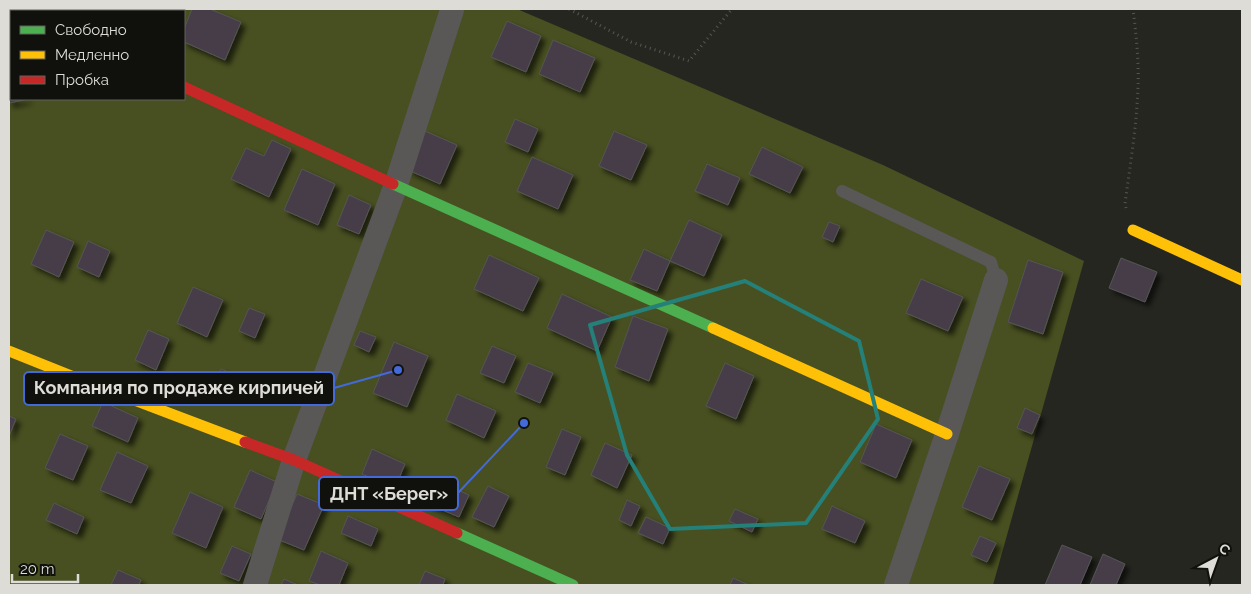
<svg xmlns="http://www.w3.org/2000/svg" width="1251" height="594" font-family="Raleway,sans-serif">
	<defs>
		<filter id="shadow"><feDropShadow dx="4.5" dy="4.5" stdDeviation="2.5" flood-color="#0009"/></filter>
	</defs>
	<rect width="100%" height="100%" fill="#262621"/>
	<path fill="#484f20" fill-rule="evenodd" d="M9,9H517L883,165L1084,261L993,585H9ZM11,11H184V99H11Z"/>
	<g fill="#463e49" stroke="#555554" filter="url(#shadow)">
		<path d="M192,9H210L241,22L225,60L184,42V29Z"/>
		<path d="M507,21L541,36L526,72L491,57Z"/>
		<path d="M553,40L595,58L580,92L539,74Z"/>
		<path d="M9,55L11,58V99H28L9,103Z"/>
		<path d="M515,119L538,129L528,152L505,142Z"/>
		<path d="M425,131L457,145L440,184L408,170Z"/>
		<path d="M614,131L647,145L631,180L599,166Z"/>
		<path d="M272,140L291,149L269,197L231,179L246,148L264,156Z"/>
		<path d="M762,147L803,167L790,193L749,174Z"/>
		<path d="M532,157L573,175L558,209L517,191Z"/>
		<path d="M707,164L740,178L728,205L695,191Z"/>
		<path d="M302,169L335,184L318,225L284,210Z"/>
		<path d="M349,195L371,205L359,234L337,225Z"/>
		<path d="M689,220L722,235L704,276L670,261Z"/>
		<path d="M829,222L840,226L833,242L822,237Z"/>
		<path d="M46,230L74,242L59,277L31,264Z"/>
		<path d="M88,241L110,251L99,277L77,267Z"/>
		<path d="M644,249L670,261L657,291L630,280Z"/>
		<path d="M489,255L539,278L523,311L474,289Z"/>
		<path d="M1121,258L1157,272L1145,302L1109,288Z"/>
		<path d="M1028,260L1063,272L1043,334L1008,322Z"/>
		<path d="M921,279L963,297L948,331L906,313Z"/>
		<path d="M193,287L223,300L207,337L177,323Z"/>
		<path d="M562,294L612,317L597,351L547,328Z"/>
		<path d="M249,308L265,314L255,338L239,331Z"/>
		<path d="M633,316L668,329L649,381L615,367Z"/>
		<path d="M148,330L169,339L156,370L135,360Z"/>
		<path d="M360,331L376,337L369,352L354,345Z"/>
		<path d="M394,342L428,356L407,407L373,393Z"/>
		<path d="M492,346L516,356L504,383L480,373Z"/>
		<path d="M528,363L553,373L540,403L515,392Z"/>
		<path d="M725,363L754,376L736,419L706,406Z"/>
		<path d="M221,369L237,376L230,392L214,385Z"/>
		<path d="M457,394L496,411L484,438L446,420Z"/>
		<path d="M103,402L138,418L128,442L92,426Z"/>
		<path d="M1025,408L1040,415L1032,434L1017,428Z"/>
		<path d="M9,416L16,419L9,436Z"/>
		<path d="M876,424L912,440L896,478L860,462Z"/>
		<path d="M562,429L581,437L565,475L546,467Z"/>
		<path d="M60,434L88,446L73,480L45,468Z"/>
		<path d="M605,443L632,455L617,488L591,475Z"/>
		<path d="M372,449L405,464L395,488L362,474Z"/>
		<path d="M117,452L148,466L131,503L100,490Z"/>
		<path d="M979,466L1010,479L992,520L962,507Z"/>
		<path d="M250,470L277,482L261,519L234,507Z"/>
		<path d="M438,481L469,495L459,517L428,504Z"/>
		<path d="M488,486L509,496L494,527L472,517Z"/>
		<path d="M190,492L223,507L206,548L172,533Z"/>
		<path d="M297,494L324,505L304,550L277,539Z"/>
		<path d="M627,500L640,506L631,526L619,520Z"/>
		<path d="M54,503L84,517L77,534L46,520Z"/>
		<path d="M832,506L865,521L855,543L822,529Z"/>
		<path d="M735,509L758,519L752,532L729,521Z"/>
		<path d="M348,516L378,529L371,546L341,533Z"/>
		<path d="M646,517L670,528L663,544L638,533Z"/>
		<path d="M980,536L996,543L987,562L971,555Z"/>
		<path d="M1062,545L1092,557L1080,585H1045Z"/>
		<path d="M232,546L251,554L239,581L220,573Z"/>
		<path d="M321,551L348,563L339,585H320L309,581Z"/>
		<path d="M1103,554L1125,564L1116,585H1090Z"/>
		<path d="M118,570L141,580L139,585H111Z"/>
		<path d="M425,571L445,579L443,585H419Z"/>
		<path d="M733,578L749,585H730Z"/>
		<path d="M284,579L298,585H281Z"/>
	</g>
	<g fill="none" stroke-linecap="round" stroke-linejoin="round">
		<g stroke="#575655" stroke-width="3" stroke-dasharray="1 4" stroke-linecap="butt">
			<path d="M569,9L631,42L689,61L732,9"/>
			<path d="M1126,208L1125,204C1130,165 1137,125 1138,85C1139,61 1136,33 1133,9"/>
		</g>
		<path stroke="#595857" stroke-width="12" d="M842,191L991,262L996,280"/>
		<g stroke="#595857" stroke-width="24">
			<path d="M14,9L19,11"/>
			<path d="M255,585L294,460L396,185L452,10"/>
			<path d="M896,585L947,434L996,280"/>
		</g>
		<g stroke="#4caf50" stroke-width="11">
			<path d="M393,184L713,328"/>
			<path d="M457,533L573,585"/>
		</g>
		<g stroke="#ffc107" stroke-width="11">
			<path d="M1133,230L1242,280"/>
			<path d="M713,328L947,434"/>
			<path d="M9,351L79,379L245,442"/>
		</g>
		<g stroke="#c62828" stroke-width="11">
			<path d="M184,87L393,184"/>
			<path d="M245,442L294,460L457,533"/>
		</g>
	</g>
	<path fill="none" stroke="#248078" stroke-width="4" stroke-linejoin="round" d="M745,281L859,341L878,419L806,523L670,529L627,455L590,325Z"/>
	<path fill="none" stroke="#436ad8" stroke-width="2" d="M398 370L334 388M524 423L458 493"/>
	<g fill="#436ad8" stroke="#10100c" stroke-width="2">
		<circle cx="398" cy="370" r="5"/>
		<circle cx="524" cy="423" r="5"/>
	</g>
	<g fill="#10100c" stroke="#436ad8" stroke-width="2">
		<rect x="24" y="372" width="310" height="33" rx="5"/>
		<rect x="319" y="477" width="139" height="33" rx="5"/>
	</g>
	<g font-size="18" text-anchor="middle" font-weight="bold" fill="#dddcd7">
		<text x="179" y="394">Компания по продаже кирпичей</text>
		<text x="389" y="500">ДНТ «Берег»</text>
	</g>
	<rect width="1251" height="594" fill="none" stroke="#dddcd7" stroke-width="20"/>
	<rect x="10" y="10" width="175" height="90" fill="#10100c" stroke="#62625d"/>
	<rect x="20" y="26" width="25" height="8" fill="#4caf50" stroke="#62625d"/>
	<text x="55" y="35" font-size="15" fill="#dddcd7">Свободно</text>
	<rect x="20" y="51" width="25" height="8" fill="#ffc107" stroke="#62625d"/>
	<text x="55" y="60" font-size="15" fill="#dddcd7">Медленно</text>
	<rect x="20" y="76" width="25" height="8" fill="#c62828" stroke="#62625d"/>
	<text x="55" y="85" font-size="15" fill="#dddcd7">Пробка</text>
	<g transform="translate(1216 559) rotate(41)" stroke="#10100c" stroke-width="4" paint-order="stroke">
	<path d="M0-4L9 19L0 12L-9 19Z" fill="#dddcd7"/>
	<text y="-8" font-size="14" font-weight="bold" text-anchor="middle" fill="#dddcd7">С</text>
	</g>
	<path d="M12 574v8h66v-8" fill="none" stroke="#dddcd7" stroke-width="2.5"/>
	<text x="20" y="574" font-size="15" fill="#dddcd7" stroke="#10100c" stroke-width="4" paint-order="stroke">20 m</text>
</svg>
